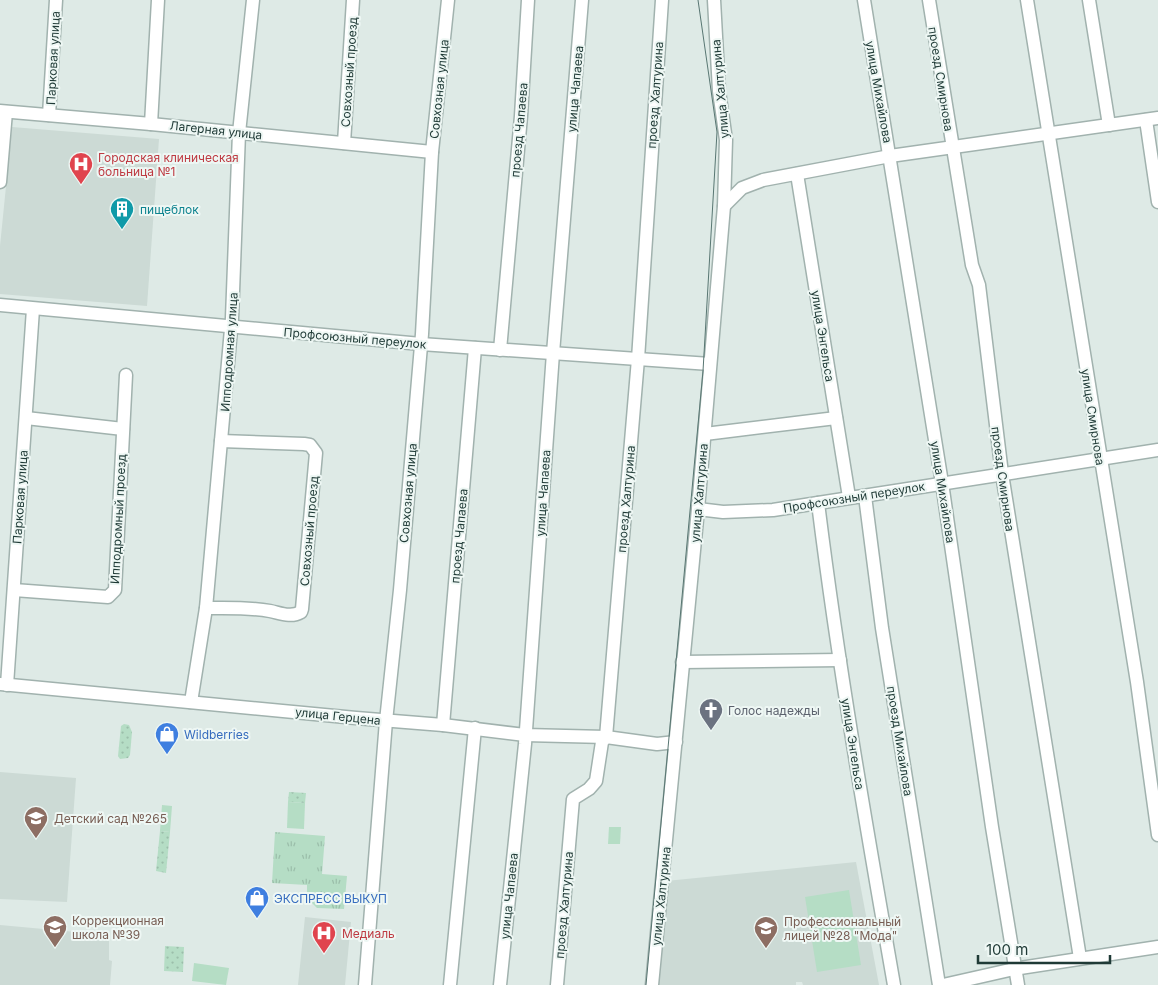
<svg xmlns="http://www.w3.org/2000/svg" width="1158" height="985" font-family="Inter,sans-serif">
	<defs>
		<pattern id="grass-tufts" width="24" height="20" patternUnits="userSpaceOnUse" patternTransform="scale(1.25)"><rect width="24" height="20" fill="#b5ddc5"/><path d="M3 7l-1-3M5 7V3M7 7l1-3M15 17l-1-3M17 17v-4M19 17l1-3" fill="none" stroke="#9bbeaa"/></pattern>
		<pattern id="park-dots" width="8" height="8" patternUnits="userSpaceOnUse" patternTransform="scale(1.25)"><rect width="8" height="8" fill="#b5ddc5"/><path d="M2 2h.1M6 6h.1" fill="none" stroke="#9bbeaa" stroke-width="1.8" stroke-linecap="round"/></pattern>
	</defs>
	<rect width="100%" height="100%" fill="#deeae6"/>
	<g fill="#ccdad5">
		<path d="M12,127L159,139L147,306L0,294V246Z"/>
		<path d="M0,772L76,778L67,902L0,899Z"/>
		<path d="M856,862L879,985H803L802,982H796V985H657L666,881Z"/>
		<path d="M305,917L351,922L345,985H298Z"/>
		<path d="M0,925L109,935V960L112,961L110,985H0Z"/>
	</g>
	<path fill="url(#grass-tufts)" d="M275,832L325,836L322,874L347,876L344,909L317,908L307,898V885L272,883Z"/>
	<g fill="url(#park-dots)">
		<path d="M124,724L129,725L132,732L130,755L128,758L120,759L118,756L121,726Z"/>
		<path d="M289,792L306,793L305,803L288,802Z"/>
		<path d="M160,831L170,832L166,873L156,871Z"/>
		<path d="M165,946L184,947L183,972L164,971Z"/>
	</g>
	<g fill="#b5ddc5">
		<path d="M288,802L305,803L304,829L287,828Z"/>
		<path d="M162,805L172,806L170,832L160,831Z"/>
		<path d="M609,827H621L620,844H608Z"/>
		<path d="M849,890L861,965L817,972L805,897Z"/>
		<path d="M194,963L229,968L226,985L192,981Z"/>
	</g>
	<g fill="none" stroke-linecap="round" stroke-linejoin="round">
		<g stroke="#a1b2ae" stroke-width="15">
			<g id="minor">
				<path d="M864,0L942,483L992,827L1018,985"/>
				<path d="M929,0L972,265L979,285L1002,474L1080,958"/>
				<path d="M1027,0L1137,682L1158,835"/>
				<path d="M1089,0L1109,125"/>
				<path d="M0,111L151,124L432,152"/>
				<path d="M49,115L56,0"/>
				<path d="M1146,120L1158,202"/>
				<path d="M151,124L158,0"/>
				<path d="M344,143L353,0"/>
				<path d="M797,174L849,497"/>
				<path d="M0,182L6,112"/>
				<path d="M724,206L742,188L763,180L890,156L1158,118"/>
				<path d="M0,305L421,344L710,364"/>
				<path d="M500,350L521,116L528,0"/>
				<path d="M26,418L123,429"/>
				<path d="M705,434L836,418"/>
				<path d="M865,496L882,628L939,985"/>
				<path d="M818,503C838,664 866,825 894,985"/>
				<path d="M698,509L723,512L773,510L1158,450"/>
				<path d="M14,590L108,597L115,590L126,375"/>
				<path d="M206,608C227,608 249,607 270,611C280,613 291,618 301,612L302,609L316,453L310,445L304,444L221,441"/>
				<path d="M682,662L840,660"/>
				<path d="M0,684L356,718L443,725L525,735L606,737L657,744L676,742"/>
				<path d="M7,685L33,309"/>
				<path d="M191,702L206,608L232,318L239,133L253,0"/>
				<path d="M443,725L475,348"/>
				<path d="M365,985L386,721L400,590L422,334L432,152L448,0"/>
				<path d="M450,985L475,728"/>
				<path d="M500,985L525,744L553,353L582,0"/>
				<path d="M557,985L573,799L589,789L596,781L602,742L606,737L638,359L662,0"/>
				<path d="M652,985L698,509L724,206L726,140L719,91L714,0"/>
				<path d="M943,985L1014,969L1158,947"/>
			</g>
		</g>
		<use href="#minor" stroke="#fff" stroke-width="12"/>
		<path stroke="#587672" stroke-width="1" d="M646,985L703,371L717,132L698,0"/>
	</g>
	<defs>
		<g id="hospital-pin" transform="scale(1.25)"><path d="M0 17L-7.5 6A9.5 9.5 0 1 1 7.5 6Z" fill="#e0444e" stroke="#eef7f4"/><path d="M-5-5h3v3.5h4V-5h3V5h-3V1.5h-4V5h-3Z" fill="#fff"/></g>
		<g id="building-pin" transform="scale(1.25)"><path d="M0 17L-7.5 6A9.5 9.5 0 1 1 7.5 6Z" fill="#0f9aa8" stroke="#eef7f4"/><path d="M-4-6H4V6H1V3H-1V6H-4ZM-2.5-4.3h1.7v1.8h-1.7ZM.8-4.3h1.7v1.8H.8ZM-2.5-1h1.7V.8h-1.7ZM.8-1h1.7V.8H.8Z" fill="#fff"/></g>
		<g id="church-pin" transform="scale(1.25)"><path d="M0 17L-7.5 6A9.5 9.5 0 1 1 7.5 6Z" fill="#6b7280" stroke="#eef7f4"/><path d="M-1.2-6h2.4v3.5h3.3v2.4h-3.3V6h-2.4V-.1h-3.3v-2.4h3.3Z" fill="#fff"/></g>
		<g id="shop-pin" transform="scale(1.25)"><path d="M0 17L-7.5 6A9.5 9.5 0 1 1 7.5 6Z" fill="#3f7fe0" stroke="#eef7f4"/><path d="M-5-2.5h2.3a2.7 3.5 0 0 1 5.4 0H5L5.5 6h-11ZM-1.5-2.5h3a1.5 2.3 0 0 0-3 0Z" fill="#fff"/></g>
		<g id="school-pin" transform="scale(1.25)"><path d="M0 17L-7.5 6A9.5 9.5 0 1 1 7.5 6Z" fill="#8d6e63" stroke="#eef7f4"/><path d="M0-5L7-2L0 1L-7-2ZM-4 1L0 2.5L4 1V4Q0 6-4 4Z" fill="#fff"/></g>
		<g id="university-pin" transform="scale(1.25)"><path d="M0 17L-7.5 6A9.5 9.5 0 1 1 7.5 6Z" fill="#8d6e63" stroke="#eef7f4"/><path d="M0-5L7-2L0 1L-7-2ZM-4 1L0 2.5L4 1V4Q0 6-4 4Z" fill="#fff"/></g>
	</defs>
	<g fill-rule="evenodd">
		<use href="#hospital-pin" x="81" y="164"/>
		<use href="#building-pin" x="122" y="209"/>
		<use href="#church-pin" x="711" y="710"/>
		<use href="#shop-pin" x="167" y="734"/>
		<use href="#school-pin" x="36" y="818"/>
		<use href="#shop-pin" x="257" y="898"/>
		<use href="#school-pin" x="55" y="927"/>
		<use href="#university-pin" x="766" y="928"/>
		<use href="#hospital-pin" x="324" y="933"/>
	</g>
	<g text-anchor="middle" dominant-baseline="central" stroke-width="4" stroke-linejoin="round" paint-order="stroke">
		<g font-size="12" fill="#1f3a36" stroke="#eef7f4">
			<text transform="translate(53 58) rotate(-87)">Парковая улица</text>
			<text transform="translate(349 72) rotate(-86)">Совхозный проезд</text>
			<text transform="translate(941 79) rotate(81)">проезд Смирнова</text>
			<text transform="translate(439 89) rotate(-84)">Совхозная улица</text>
			<text transform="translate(575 89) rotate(-85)">улица Чапаева</text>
			<text transform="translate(720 89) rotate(-95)">улица Халтурина</text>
			<text transform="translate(879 92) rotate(80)">улица Михайлова</text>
			<text transform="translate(655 95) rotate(-86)">проезд Халтурина</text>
			<text transform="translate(216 130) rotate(6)">Лагерная улица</text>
			<text transform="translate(519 130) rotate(-85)">проезд Чапаева</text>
			<text transform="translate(823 336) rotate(81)">улица Энгельса</text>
			<text transform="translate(355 338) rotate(5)">Профсоюзный переулок</text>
			<text transform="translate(229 352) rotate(-86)">Ипподромная улица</text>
			<text transform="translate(1093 417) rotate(81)">улица Смирнова</text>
			<text transform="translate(1003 479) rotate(82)">проезд Смирнова</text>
			<text transform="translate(943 492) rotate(81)">улица Михайлова</text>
			<text transform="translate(408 493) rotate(-85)">Совхозная улица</text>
			<text transform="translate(543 493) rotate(-86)">улица Чапаева</text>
			<text transform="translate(699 493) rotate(-85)">улица Халтурина</text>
			<text transform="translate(20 497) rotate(-86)">Парковая улица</text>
			<text transform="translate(854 497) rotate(-9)">Профсоюзный переулок</text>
			<text transform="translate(626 499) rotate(-85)">проезд Халтурина</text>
			<text transform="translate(118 519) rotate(-87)">Ипподромный проезд</text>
			<text transform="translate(309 531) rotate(-85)">Совхозный проезд</text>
			<text transform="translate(459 536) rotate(-85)">проезд Чапаева</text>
			<text transform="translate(338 716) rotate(6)">улица Герцена</text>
			<text transform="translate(900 741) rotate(81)">проезд Михайлова</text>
			<text transform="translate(853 744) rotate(81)">улица Энгельса</text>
			<text transform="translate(509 896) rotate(-84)">улица Чапаева</text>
			<text transform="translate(661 896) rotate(-84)">улица Халтурина</text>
			<text transform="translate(564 905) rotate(-85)">проезд Халтурина</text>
		</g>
		<g font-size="12" fill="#be3a42" stroke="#eef7f4" text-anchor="start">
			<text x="98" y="157">Городская клиническая<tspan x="98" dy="14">больница №1</tspan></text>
			<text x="342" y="933">Медиаль</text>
		</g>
		<g font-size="12" fill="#0d838f" stroke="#eef7f4" text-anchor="start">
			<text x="140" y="209">пищеблок</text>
		</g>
		<g font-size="12" fill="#5b616d" stroke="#eef7f4" text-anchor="start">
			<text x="728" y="710">Голос надежды</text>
		</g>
		<g font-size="12" fill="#366cbe" stroke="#eef7f4" text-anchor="start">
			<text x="184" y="734">Wildberries</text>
			<text x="274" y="898">ЭКСПРЕСС ВЫКУП</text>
		</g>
		<g font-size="12" fill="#785e54" stroke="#eef7f4" text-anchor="start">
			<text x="54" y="818">Детский сад №265</text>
			<text x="72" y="920">Коррекционная<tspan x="72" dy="14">школа №39</tspan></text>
			<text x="784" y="921">Профессиональный<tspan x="784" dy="14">лицей №28 "Мода"</tspan></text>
		</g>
	</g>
	<path d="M978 955v8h132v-8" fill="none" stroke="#1f3a36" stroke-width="2.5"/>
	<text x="986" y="955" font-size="15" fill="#1f3a36" stroke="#eef7f4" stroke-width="4" paint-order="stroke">100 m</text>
</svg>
